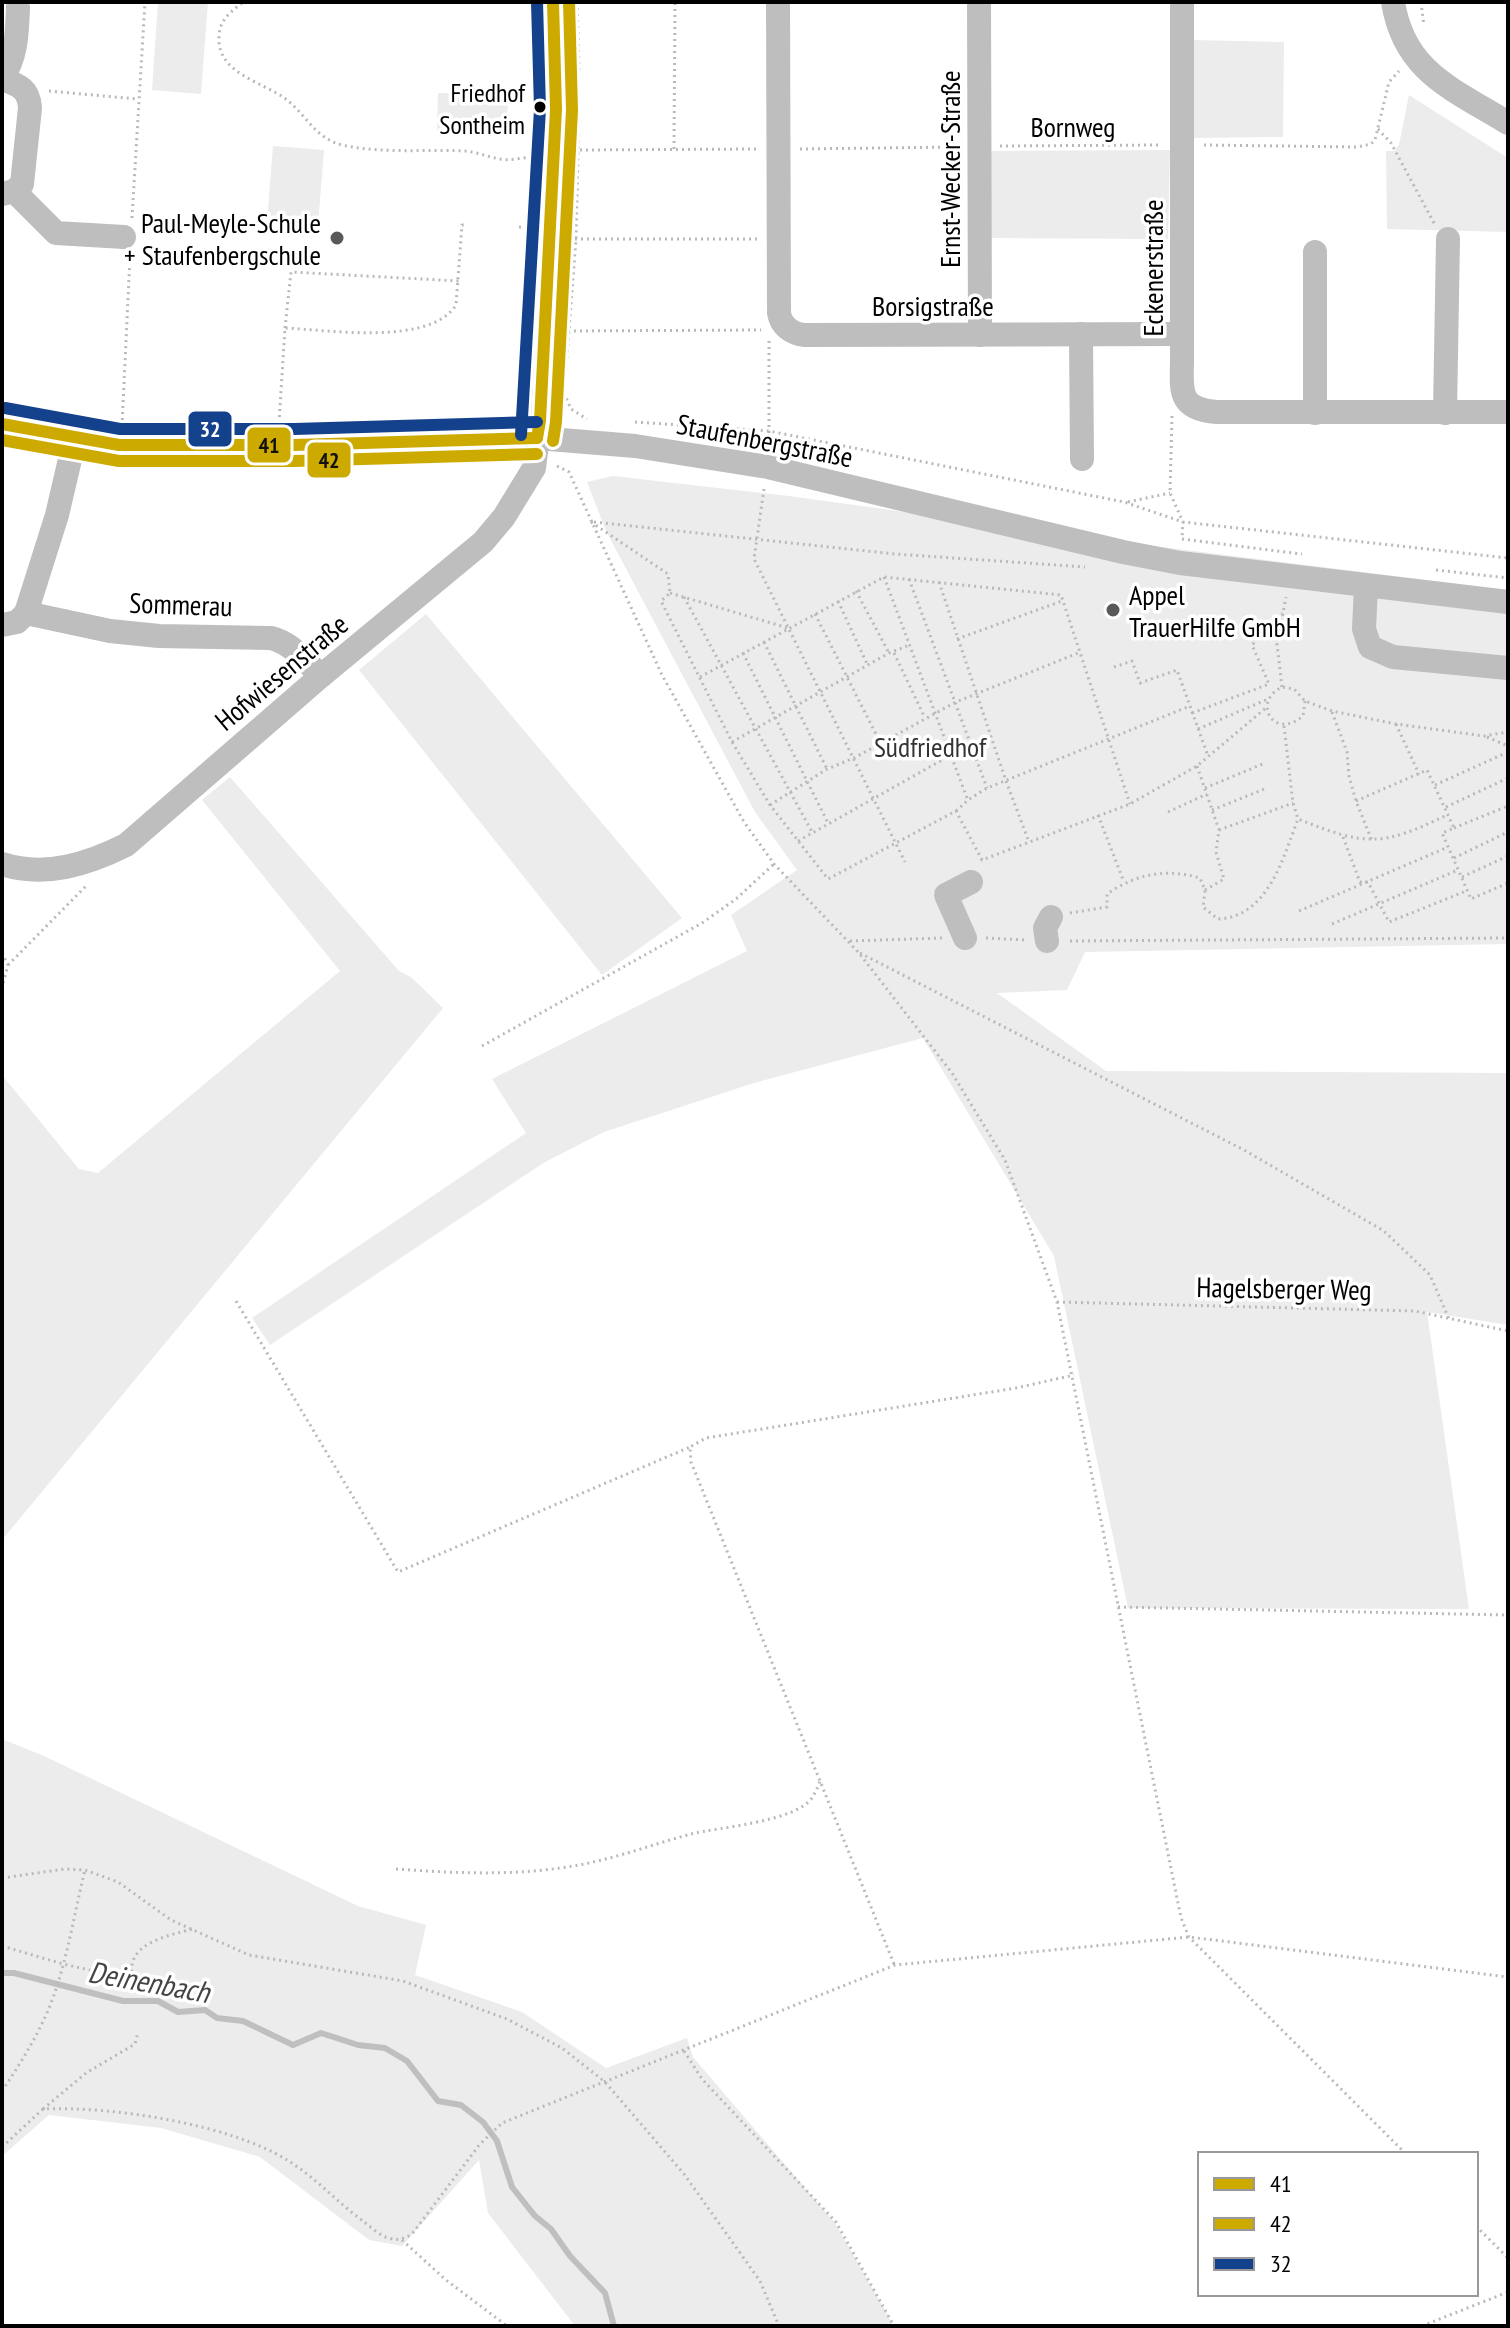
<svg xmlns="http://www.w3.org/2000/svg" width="1510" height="2328" font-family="'PT Sans Narrow',sans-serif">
	<rect width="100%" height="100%" fill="#fff"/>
	<g fill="#ececec">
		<path d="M158,2H208L201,94L152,90Z"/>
		<path d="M1192,40L1284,42L1283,137L1192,138Z"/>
		<path d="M438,93L508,95L507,134L437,132Z"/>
		<path d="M1409,95L1508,158V232L1387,229L1386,151H1394L1399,145Z"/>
		<path d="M273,146L324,150L318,225L267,221Z"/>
		<path d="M1170,150L1168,239L990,238V151Z"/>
		<path d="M613,476L789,496L1138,544L1508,590V944L1085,952L1067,990L997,993L1106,1071L1508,1073V1325L1427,1312L1469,1609L1128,1608L1054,1256L923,1038L754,1083L604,1132L545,1162L270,1345L252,1318L526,1133L492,1079L747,951L731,915L797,870L755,812L606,531L587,482Z"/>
		<path d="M426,614L682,918L602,975L359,670Z"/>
		<path d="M230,777L399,971L411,977L443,1008L2,1540V1075L79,1169L98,1173L340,971L202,800Z"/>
		<path d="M2,1739L44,1756L358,1906L426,1925L415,1975L522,2012L606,2068L687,2038L693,2057L835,2223L894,2326H575L488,2213L479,2160L402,2246L369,2240L260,2157L161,2128L49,2115L2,2156Z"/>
	</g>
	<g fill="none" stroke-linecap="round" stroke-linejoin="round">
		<path stroke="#bfbfbf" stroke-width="6" d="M2,1973H14L123,2001H158L178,2012L205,2010L217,2018L243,2021L293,2045L321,2033L358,2045L385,2048L407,2061L438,2101L461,2105L483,2122L497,2141L512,2187L535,2216L551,2229L570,2256L605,2293L614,2326"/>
		<g stroke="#b9b9b9" stroke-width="3" stroke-dasharray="2 4" stroke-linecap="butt">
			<path d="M577,2L579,70"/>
			<path d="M1421,2L1424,26"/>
			<path d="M242,3C229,13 219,21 219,37C217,74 264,82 287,100C307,116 315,138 342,145C383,154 424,149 465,151C477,152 488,157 500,159C510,161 521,158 531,157"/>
			<path d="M49,91L137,99"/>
			<path d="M1378,129L1391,143L1435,225"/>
			<path d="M1204,145L1357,147L1371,144L1375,140L1389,82L1399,71"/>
			<path d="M1000,146L1160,145"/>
			<path d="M674,149L675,2"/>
			<path d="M800,149L956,147"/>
			<path d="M580,150L756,149"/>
			<path d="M132,218L145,2"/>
			<path d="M519,227H530"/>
			<path d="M569,239H758"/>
			<path d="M285,328L291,272L459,281"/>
			<path d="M568,331L761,330"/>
			<path d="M769,341V446"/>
			<path d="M566,370L576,239L579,110"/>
			<path d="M564,393L571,409L587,419"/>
			<path d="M1172,416L1170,493L1183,522L1182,538"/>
			<path d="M635,422L769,431L1124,502L1183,522L1508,558"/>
			<path d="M279,423L285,328C329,330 430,346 456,305L462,225H467"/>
			<path d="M122,426L130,257"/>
			<path d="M557,466L569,472L662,675L744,822L774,864L859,953L952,1073L1005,1160L1057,1302L1181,1918L1189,1937L1406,2154"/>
			<path d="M764,489L754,559L905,862"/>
			<path d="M1128,502L1170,493"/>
			<path d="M591,522L668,574L670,593L661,601L732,742L770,805L828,879L956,811L982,860L1130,804L1197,766L1267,707"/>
			<path d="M594,522L895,554L1085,567"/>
			<path d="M1182,539L1302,554"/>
			<path d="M1436,570L1508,578"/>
			<path d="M884,577L967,798"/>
			<path d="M909,579L987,788"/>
			<path d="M939,582L1006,781L1029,842"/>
			<path d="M856,591L889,653"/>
			<path d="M670,593L788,628"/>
			<path d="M684,597L812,832"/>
			<path d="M838,601L868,666"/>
			<path d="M815,614L880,742"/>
			<path d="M957,639L1062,601"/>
			<path d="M764,642L827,769"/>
			<path d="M743,653L828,823"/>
			<path d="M894,653L925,718"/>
			<path d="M1114,667L1132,661L1140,683L1177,670L1208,756"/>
			<path d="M700,677L884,577L1061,595L1130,804"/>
			<path d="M1282,687L1277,644L1286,597"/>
			<path d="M1305,701L1303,716C1274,741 1251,702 1282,687L1294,689L1305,701L1332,711L1396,724L1484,736L1508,732"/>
			<path d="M1332,712L1347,752L1349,776L1356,801L1372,841"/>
			<path d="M1192,713L1269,684L1252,645L1282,613"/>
			<path d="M1396,724L1419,774"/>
			<path d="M1284,726L1293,803L1298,819C1366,846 1381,847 1447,815"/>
			<path d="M1198,729L1268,699"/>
			<path d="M1487,737L1508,746"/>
			<path d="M732,742L889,653L907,646"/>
			<path d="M1197,766L1219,830L1216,852L1224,879L1205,890"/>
			<path d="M1435,785L1508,752"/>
			<path d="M1205,788L1265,763"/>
			<path d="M1356,801L1427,770L1454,828L1442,833L1471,899L1508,883"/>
			<path d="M770,805L827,769L854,758L956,702L1078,653"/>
			<path d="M1446,807L1508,778"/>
			<path d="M1212,810L1267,788"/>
			<path d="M956,811L968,800L987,788L1190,706"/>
			<path d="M1168,812L1207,794"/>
			<path d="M1098,815L1124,882"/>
			<path d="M1454,828L1508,806"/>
			<path d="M1219,830L1293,803"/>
			<path d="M1343,837L1360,882H1368L1389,922L1466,891"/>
			<path d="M798,841L951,755"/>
			<path d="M1454,858L1508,832"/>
			<path d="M1462,877L1508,856"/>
			<path d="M1299,911L1448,847"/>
			<path d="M1070,913L1107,907V894C1136,874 1166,868 1200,878L1205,890L1203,907L1218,919C1268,917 1283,858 1298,819"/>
			<path d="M1332,924L1458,870"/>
			<path d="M986,938L1026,940"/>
			<path d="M850,941L942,938"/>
			<path d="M1070,941L1508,938"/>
			<path d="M2,953L8,965L2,988"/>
			<path d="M860,953L1244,1150L1384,1231L1430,1275L1449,1319"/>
			<path d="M8,965L87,885"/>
			<path d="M482,1046L702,923L736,899L774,864"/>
			<path d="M236,1301L398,1572L690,1447"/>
			<path d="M1057,1302L1415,1311L1508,1331"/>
			<path d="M1118,1607L1508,1615"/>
			<path d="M396,1869C453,1873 510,1876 567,1867C609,1861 650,1845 691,1834C720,1827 794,1822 812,1798C815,1793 818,1787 820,1781"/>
			<path d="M2,1878L65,1869L85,1870L118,1882L171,1920L249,1955L403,1981L507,2019L562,2048L605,2082L684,2174L760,2281L779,2326"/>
			<path d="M2,1946L63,1964L133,1980C123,1944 166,1936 193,1929"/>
			<path d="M894,1964L691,1462L690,1447L706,1438L1016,1388L1074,1375"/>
			<path d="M684,2051L702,2079L836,2222L894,2326"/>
			<path d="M2,2091C18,2067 34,2042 46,2015C66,1970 73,1918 85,1870"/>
			<path d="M43,2109L86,2073L135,2044L138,2032"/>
			<path d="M2,2147L43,2109C112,2106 229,2124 287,2160C315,2177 337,2202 363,2221C371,2227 380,2236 389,2238C398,2241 403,2239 412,2234L480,2144L502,2123L895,1965L1189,1937L1508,1977"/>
			<path d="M1476,2226L1508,2258"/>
			<path d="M402,2240L446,2280L507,2326"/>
			<path d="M1422,2326L1508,2292"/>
		</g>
		<g stroke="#bebebe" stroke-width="24">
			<path d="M778,2L779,313C781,326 792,334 805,335L1182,334"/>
			<path d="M979,2L980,335"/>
			<path d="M1182,2V350C1183,385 1173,409 1217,412H1508"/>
			<path d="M1393,2C1404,72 1453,89 1508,123"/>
			<path d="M2,78C17,57 17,32 18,7"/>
			<path d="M2,79C19,85 29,89 30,108L22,184L14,191L2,194"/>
			<path d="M14,191L56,233L124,237"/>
			<path d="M1081,334L1082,459"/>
			<path d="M1315,413V252"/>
			<path d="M1445,413L1448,239"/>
			<path d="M2,424L119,445H294L537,438L635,446L768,467L1123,552L1180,563L1508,602"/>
			<path d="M1366,586L1364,629L1370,647L1393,657L1508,668"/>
			<path d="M26,613L57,515L75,438"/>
			<path d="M2,625L17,622L26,613L110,631L159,636L271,638C292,643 305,661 321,676"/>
			<path d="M2,864C45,878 88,864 126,845L321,676L483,542L504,517L534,468L540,421L556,109L553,2"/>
			<path d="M965,938L946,895L971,882"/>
			<path d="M1047,941L1045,928L1051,917"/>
		</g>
		<g stroke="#fff" stroke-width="18">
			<g id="bus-1">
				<path d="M2,424L119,445H294L537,438"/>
				<path d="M537,438L540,421L556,109L553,2"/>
			</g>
		</g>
		<g stroke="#fff" stroke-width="18">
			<g id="bus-2">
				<path d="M2,440L119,461H294L537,454"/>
				<path d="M553,441L556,422L572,110L569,2"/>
			</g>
		</g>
		<g stroke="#fff" stroke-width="18">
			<g id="bus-3">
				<path d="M5,408L120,429H294L537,422"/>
				<path d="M521,435L540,109L537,2"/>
			</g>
		</g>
		<use href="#bus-1" stroke="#ca0" stroke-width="12"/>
		<use href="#bus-2" stroke="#ca0" stroke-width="12"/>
		<use href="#bus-3" stroke="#14418b" stroke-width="12"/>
	</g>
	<circle fill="#000" stroke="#fff" stroke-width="3" cx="540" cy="107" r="7"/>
	<g fill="#595959" stroke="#fff" stroke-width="3">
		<circle cx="337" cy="238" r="8"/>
		<circle cx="1113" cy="610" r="8"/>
	</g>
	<g text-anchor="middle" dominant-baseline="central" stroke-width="7" stroke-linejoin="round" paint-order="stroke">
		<g font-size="26" fill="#000" stroke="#fff" text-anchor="end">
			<text x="525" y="92">Friedhof<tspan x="525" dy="32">Sontheim</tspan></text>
		</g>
		<g font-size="28" fill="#000" stroke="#fff">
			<text x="1073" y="126">Bornweg</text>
			<text transform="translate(949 169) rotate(-90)">Ernst-Wecker-Straße</text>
			<text transform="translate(1152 268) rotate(-90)">Eckenerstraße</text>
			<text x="933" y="305">Borsigstraße</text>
			<text transform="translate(765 440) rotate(11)">Staufenbergstraße</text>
			<text transform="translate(181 604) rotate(2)">Sommerau</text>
			<text transform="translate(281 672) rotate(-40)">Hofwiesenstraße</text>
			<text transform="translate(1284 1288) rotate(1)">Hagelsberger Weg</text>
		</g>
		<g font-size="28" fill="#000" stroke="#fff" text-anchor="end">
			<text x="321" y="222">Paul-Meyle-Schule<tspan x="321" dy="32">+ Staufenbergschule</tspan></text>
			<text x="1129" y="594" text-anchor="start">Appel<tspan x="1129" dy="32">TrauerHilfe GmbH</tspan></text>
		</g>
		<g font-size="28" fill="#333" stroke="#fff">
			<text x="930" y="746">Südfriedhof</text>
		</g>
		<g font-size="30" font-style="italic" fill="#444" stroke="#fff">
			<text transform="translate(149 1981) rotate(10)">Deinenbach</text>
		</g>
	</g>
	<g stroke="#fff" stroke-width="3">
		<rect x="187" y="410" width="46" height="38" rx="8" fill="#14418b"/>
		<rect x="246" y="426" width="46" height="38" rx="8" fill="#ca0"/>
		<rect x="306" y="441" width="46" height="38" rx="8" fill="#ca0"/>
	</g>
	<g font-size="22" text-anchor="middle" font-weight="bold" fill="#fff">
		<text x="210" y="437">32</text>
	</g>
	<g font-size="22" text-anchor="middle" font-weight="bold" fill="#111">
		<text x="269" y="453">41</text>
		<text x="329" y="468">42</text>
	</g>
	<rect width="1510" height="2328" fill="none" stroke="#000000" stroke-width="8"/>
	<rect x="1198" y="2152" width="280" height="144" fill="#ffffff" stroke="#999999" stroke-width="2"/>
	<rect x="1214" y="2178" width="40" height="12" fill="#ccaa00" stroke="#999999" stroke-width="2"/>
	<text x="1270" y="2192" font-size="24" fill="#000000">41</text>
	<rect x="1214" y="2218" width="40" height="12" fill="#ccaa00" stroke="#999999" stroke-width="2"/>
	<text x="1270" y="2232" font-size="24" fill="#000000">42</text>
	<rect x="1214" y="2258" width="40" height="12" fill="#14418b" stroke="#999999" stroke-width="2"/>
	<text x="1270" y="2272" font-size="24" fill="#000000">32</text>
</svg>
